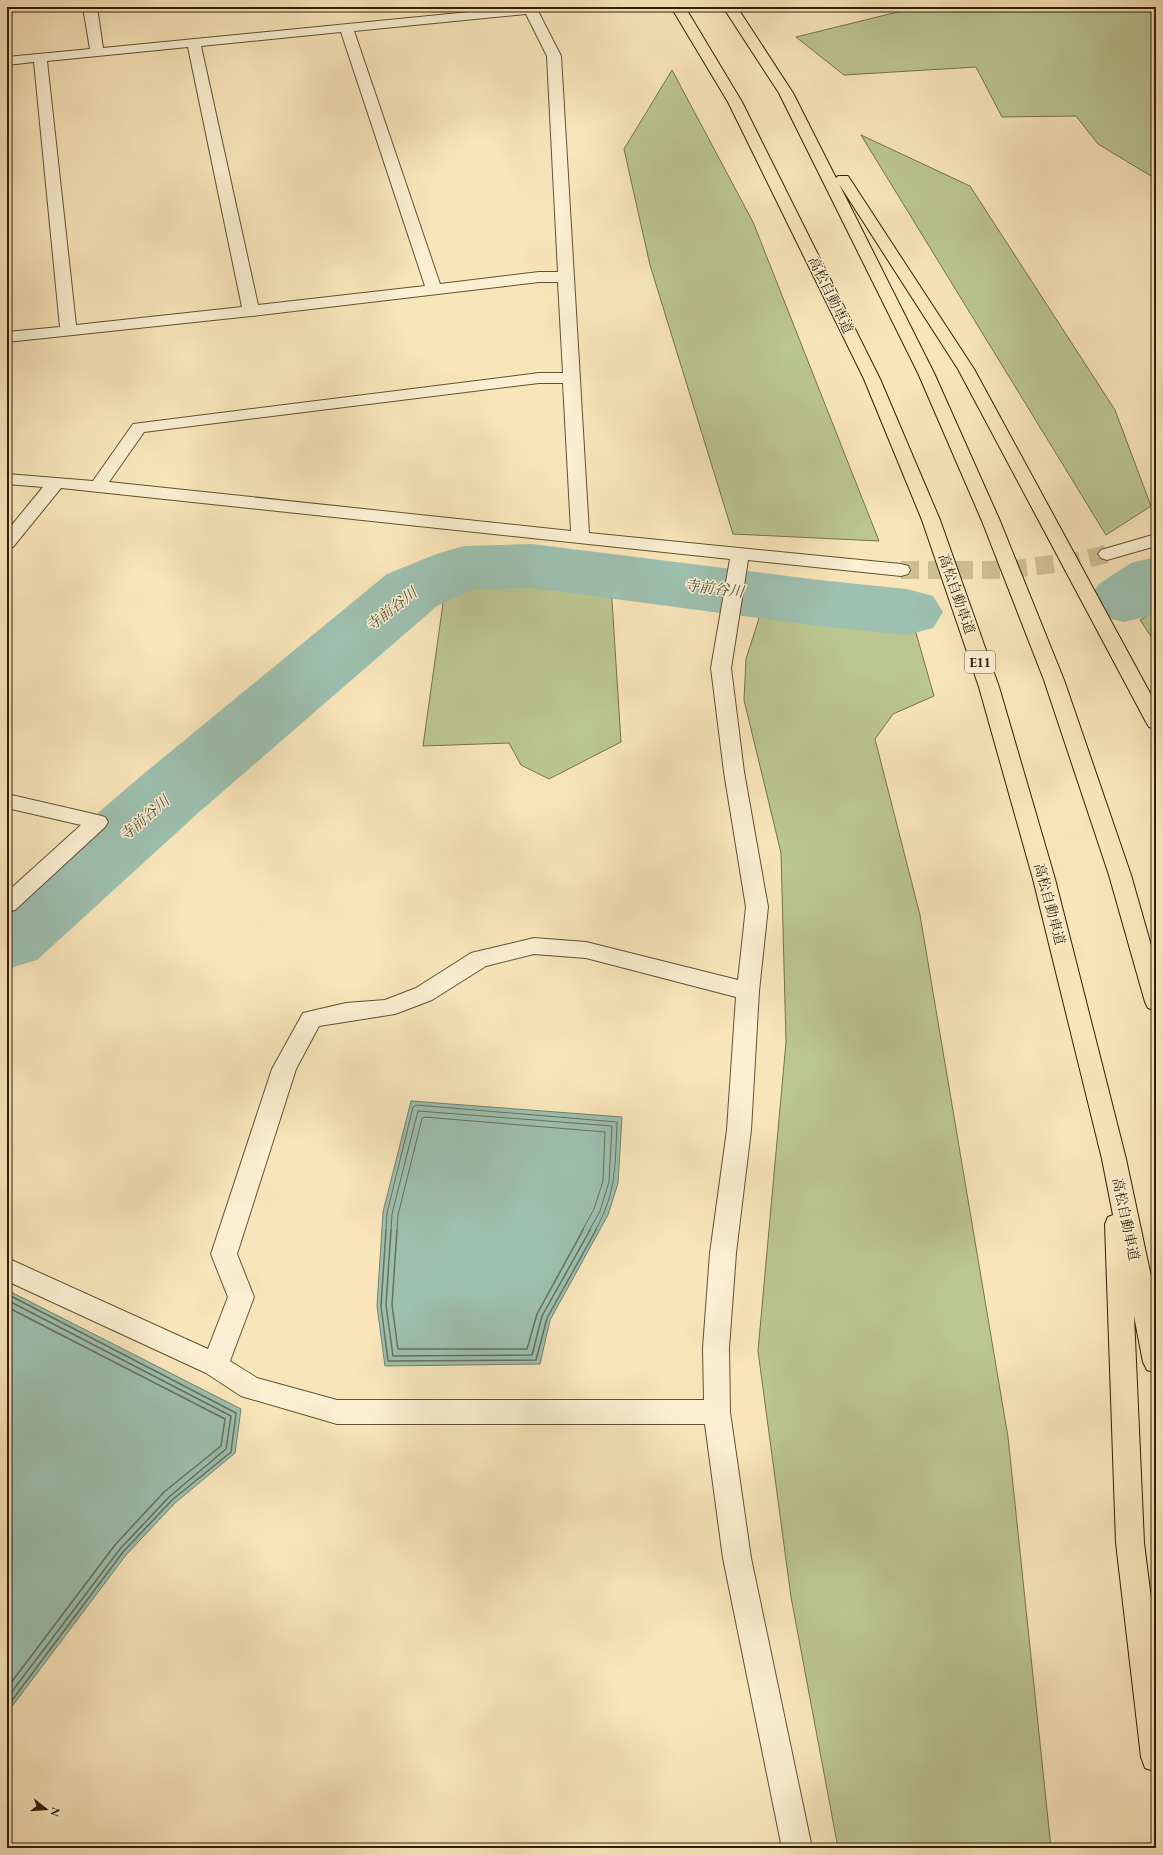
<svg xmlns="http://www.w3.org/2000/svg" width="1163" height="1855" font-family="'EB Garamond','Noto Serif JP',serif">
	<rect width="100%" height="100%" fill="#f8e6ba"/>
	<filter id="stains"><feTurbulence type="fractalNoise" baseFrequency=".005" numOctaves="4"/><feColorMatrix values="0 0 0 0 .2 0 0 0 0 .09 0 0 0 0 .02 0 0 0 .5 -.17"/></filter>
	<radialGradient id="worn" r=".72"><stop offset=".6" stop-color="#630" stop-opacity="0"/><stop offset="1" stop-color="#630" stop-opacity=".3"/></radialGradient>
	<g fill="#bbc691" stroke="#76724c">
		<path d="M918,7H1156V179L1098,144L1076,116L1002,117L976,67L844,75L796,37Z"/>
		<path d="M672,70L753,222L879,541L733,534L650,265L624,149Z"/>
		<path d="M861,135L970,186L1115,410L1151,506L1106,535Z"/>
		<path d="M486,576L536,578L611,585L621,742L549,779L521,765L509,743L423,746L445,589Z"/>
		<path d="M1156,611V644L1140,620Z"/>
		<path d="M761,612L912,619L934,696L893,714L875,739L920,915L1008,1437L1051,1848H838L791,1597L758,1351L786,1042L781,853L744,700L746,659Z"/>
	</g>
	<g fill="#9dc0b0" stroke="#71806c">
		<path d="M411,1101L622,1117L618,1183L608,1215L550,1320L540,1364L385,1366L377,1306L383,1212Z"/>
		<path d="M7,1290L241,1409L235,1453L175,1503L126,1555L7,1713Z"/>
	</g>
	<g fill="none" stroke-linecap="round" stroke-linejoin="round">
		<g stroke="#66705b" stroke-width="1">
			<path d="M386,1231L387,1213L413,1107L416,1105L617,1122C615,1165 617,1192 595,1231"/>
			<path d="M391,1231L392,1214L418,1111L612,1126L609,1182L600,1211L589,1231"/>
			<path d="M397,1231L398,1215L422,1119L424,1117L605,1132L603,1181L594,1209L582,1231"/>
		</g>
		<g stroke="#66705b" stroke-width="1.5">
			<path d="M386,1230L381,1306L388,1361L536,1360L547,1318L596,1230"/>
			<path d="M391,1230L386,1305L393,1356L532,1355L542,1316L590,1230"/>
			<path d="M397,1230L392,1305L398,1349H527L537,1314L583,1230"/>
			<path d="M7,1294L236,1413L231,1452L172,1500L123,1552L7,1707"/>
			<path d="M7,1300L231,1416L226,1449L169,1497L120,1549L7,1698"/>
			<path d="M7,1307L225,1419L221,1446L164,1492L115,1545L7,1688"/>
		</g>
		<g fill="#9dc0b0" fill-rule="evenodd">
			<path d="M532,544L819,580L907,589L933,596L943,612L933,628L907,635L819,626L532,588L475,589L437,606L197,814L37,960L7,969V891L141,776L387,574L439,553L464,546Z"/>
			<path d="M1156,557V611L1149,616L1124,622L1099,616L1088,600L1099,584L1131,563Z"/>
		</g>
		<path stroke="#d0be96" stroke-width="18" stroke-dasharray="18 9" stroke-linecap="butt" d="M901,570H1006L1078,561L1107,554"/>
		<g stroke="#625133" stroke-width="2">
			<g id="minor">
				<path d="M83,7H97L103,48L521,7H536L561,56L589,533L901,564L908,566L910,570L908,574L901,576L748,560L731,668L744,772L768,907L759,991L751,1130L736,1253L729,1348L730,1412L751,1558L812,1848H782L723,1558L705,1424H337L241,1396L206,1373L7,1281V1258L208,1349L228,1297L211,1254L272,1069L303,1013L346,1003L385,1000L416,988L471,953L534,938L586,942L738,980L746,907L724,772L711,668L730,559L61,488L13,547L7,549V531L43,487L7,484V474L93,481L133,424L539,373H563L558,282H539L251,316L7,342V332L60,327L34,62L7,65V57L90,49ZM526,14L547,56L558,272H539L440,284L354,31ZM341,32L425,286L258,305L201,46ZM188,47L242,307L76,325L47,61ZM539,383H563L571,531L109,482L144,432ZM534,954L586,958L736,997L727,1130L710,1253L703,1348L704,1400H337L257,1378L230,1361L254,1297L237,1254L296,1069L319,1026L395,1014L432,1000L486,966Z"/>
				<path d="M1156,534V546L1107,560L1101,558L1098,554L1101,550Z"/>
				<path d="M7,794L98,815L105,817L108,822L105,827L15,910L7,912V892L81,825L7,808Z"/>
			</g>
		</g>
		<g stroke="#301f06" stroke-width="2">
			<g id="highway">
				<path d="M671,7H685L742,102L880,379L940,520L999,687L1055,879L1126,1159L1156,1300V1373L1147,1370L1143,1362L1134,1316L1144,1543L1156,1638V1772L1145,1768L1141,1757L1116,1543L1105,1224L1108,1217L1113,1215L1102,1159L1033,879L979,687L922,520L864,379L728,102Z"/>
				<path d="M723,7H737L793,93L836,178L838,176H848L974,369L1156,704V729L1149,727L1146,722L958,369L839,184L934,373L1000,521L1064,680L1131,875L1156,963V1011L1148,1008L1145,1002L1109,875L1044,680L982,521L918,373L779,93Z"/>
			</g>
		</g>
		<use href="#minor" fill="#faefd2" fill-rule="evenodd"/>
		<use href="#highway" fill="#f8e6ba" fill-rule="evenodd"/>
	</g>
	<g text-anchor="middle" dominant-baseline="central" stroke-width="3" stroke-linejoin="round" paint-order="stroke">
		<rect fill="#faefd2" stroke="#6d5d43" stroke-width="1" x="965" y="651" width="30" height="22" rx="3"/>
		<g font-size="13" font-weight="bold" fill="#301f06">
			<text x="980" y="662">E11</text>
		</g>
		<g font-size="14" fill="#301f06" stroke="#faefd2">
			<text transform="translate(831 295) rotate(64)">高松自動車道</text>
			<text transform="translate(957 594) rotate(71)">高松自動車道</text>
			<text transform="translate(1050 904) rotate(75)">高松自動車道</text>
			<text transform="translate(1126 1219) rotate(78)">高松自動車道</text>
		</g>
		<g font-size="15" font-style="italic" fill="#514f39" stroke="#faefd2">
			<text transform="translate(714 588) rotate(7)">寺前谷川</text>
			<text transform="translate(391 609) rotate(-38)">寺前谷川</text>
			<text transform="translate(144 818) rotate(-41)">寺前谷川</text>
		</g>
	</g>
	<rect width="1163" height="1855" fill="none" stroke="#f8e6ba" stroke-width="24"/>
	<rect x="8" y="8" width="1147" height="1839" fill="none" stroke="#301f06" stroke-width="2"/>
	<rect x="12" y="12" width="1139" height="1831" fill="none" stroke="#301f06"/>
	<g transform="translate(46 1809) rotate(107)" stroke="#faefd2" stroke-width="3" paint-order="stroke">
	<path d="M0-3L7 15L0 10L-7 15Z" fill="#301f06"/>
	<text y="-6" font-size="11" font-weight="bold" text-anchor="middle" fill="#301f06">N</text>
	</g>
	<rect width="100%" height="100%" filter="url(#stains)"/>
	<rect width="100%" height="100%" fill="url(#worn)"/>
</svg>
